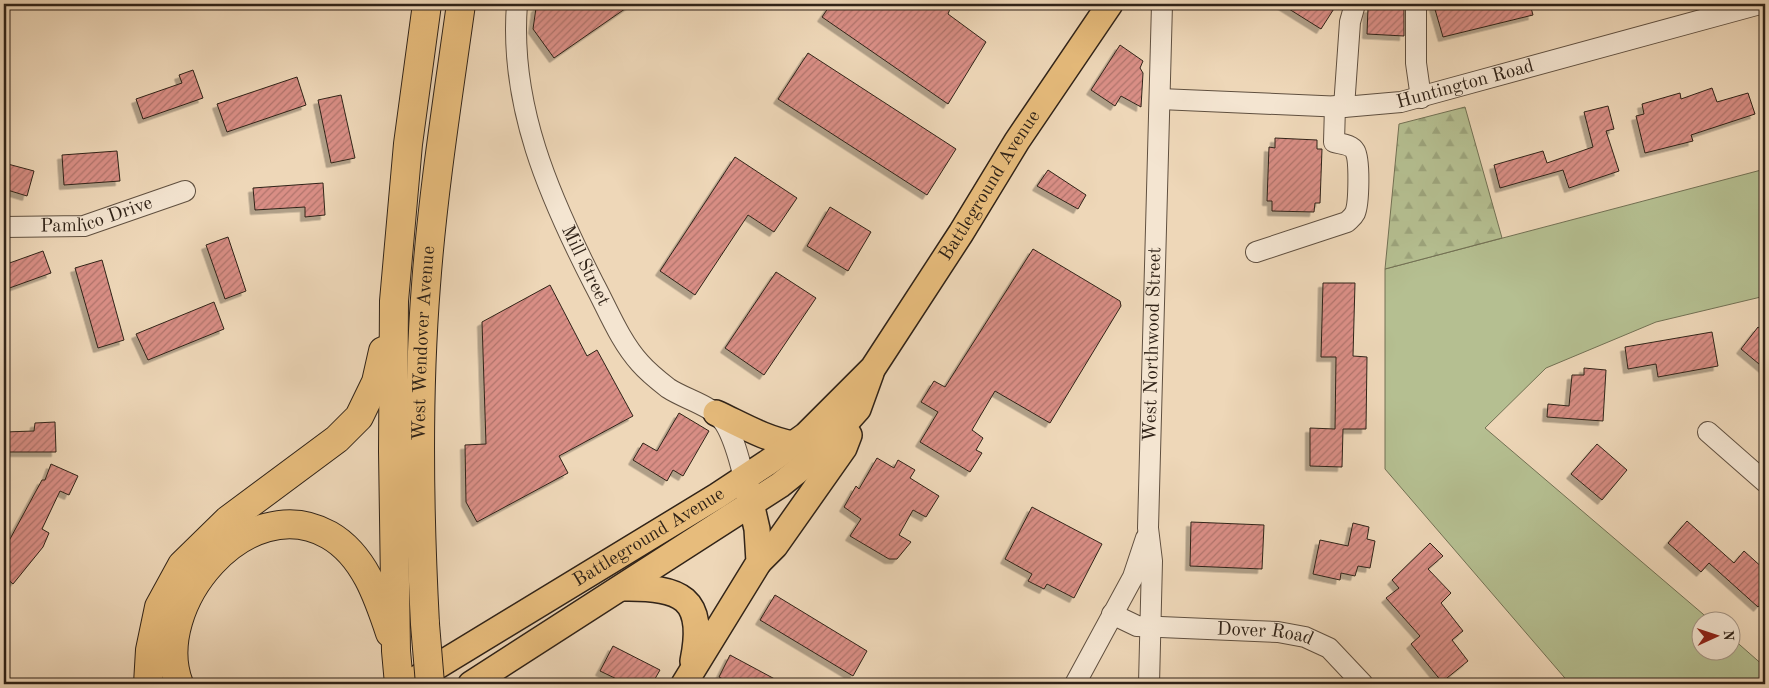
<svg xmlns="http://www.w3.org/2000/svg" width="1769" height="688" font-family="'Old Standard TT',serif">
	<defs>
		<pattern id="forest-firs" width="22" height="20" patternUnits="userSpaceOnUse" patternTransform="scale(1.25)"><rect width="22" height="20" fill="#b5bf91"/><path d="M5 1l3.5 6h-7zM16 11l3.5 6h-7z" fill="#9ca47c"/></pattern>
		<pattern id="building-hatch" width="6" height="6" patternUnits="userSpaceOnUse" patternTransform="scale(1.25)"><rect width="6" height="6" fill="#d98e85"/><path d="M-1 1l2-2M0 6l6-6M5 7l2-2" fill="none" stroke="#b0746c"/></pattern>
		<filter id="shadow"><feDropShadow dx="-4.5" dy="4.5" stdDeviation="0" flood-color="#0004"/></filter>
	</defs>
	<rect width="100%" height="100%" fill="#eed7b8"/>
	<filter id="stains"><feTurbulence type="fractalNoise" baseFrequency=".004" numOctaves="4"/><feColorMatrix values="0 0 0 0 .2 0 0 0 0 .09 0 0 0 0 .02 0 0 0 .5 -.17"/></filter>
	<radialGradient id="worn" r=".72"><stop offset=".6" stop-color="#630" stop-opacity="0"/><stop offset="1" stop-color="#630" stop-opacity=".3"/></radialGradient>
	<path fill="#b5bf91" stroke="#727154" d="M1765,169V296L1656,322L1546,368L1485,428L1710,620H1702V650H1732V638L1765,667V684H1570L1385,469V269Z"/>
	<path fill="url(#forest-firs)" stroke="#727154" d="M1465,107L1502,238L1385,269L1399,124Z"/>
	<g fill="url(#building-hatch)" stroke="#302318" filter="url(#shadow)">
		<path d="M541,4H632L554,58L533,29L536,8Z"/>
		<path d="M831,4H952L948,14L986,42L948,104L822,17Z"/>
		<path d="M1281,4H1337L1321,29Z"/>
		<path d="M1442,4H1530L1533,15L1443,37L1434,6Z"/>
		<path d="M1368,8L1404,9V36L1367,34Z"/>
		<path d="M1120,45L1143,61L1140,68L1143,73L1141,107L1121,96L1115,106L1091,90Z"/>
		<path d="M808,53L956,149L927,195L778,99Z"/>
		<path d="M193,70L203,98L143,119L136,99L182,83L179,75Z"/>
		<path d="M297,77L306,105L227,132L217,104Z"/>
		<path d="M1712,88L1717,102L1748,93L1755,114L1691,135L1693,141L1645,153L1636,116L1644,114L1642,104L1680,93L1681,99Z"/>
		<path d="M341,95L355,158L331,163L318,100Z"/>
		<path d="M1608,106L1614,129L1606,131L1619,171L1569,188L1563,170L1500,188L1494,165L1543,151L1547,163L1593,147L1584,112Z"/>
		<path d="M1275,138L1317,140V149H1322L1320,203H1315L1314,212L1272,211V201H1267L1269,147L1275,148Z"/>
		<path d="M117,151L120,181L64,185L62,155Z"/>
		<path d="M735,157L797,198L774,232L748,215L695,295L660,271Z"/>
		<path d="M4,163L34,171L27,196L4,189Z"/>
		<path d="M1048,170L1086,195L1078,209L1037,186Z"/>
		<path d="M323,183L325,215L305,217V207L255,210L253,188Z"/>
		<path d="M830,207L871,232L848,271L807,246Z"/>
		<path d="M228,237L246,291L225,299L206,245Z"/>
		<path d="M1033,249L1120,301L1121,306L1050,423L995,391L972,430L983,438L976,450L982,453L970,472L920,442L938,412L921,402L934,381L945,387Z"/>
		<path d="M43,251L51,273L4,290V265Z"/>
		<path d="M102,260L124,340L98,348L75,268Z"/>
		<path d="M776,272L816,298L764,375L725,348Z"/>
		<path d="M1323,283H1355L1353,356L1367,357L1366,429H1343L1342,467L1310,466V428L1335,429L1336,357H1321Z"/>
		<path d="M550,285L587,356L597,350L633,416L559,456L568,473L477,522L466,502L465,445L486,444L482,322Z"/>
		<path d="M214,302L224,329L148,360L136,334Z"/>
		<path d="M1758,327L1765,332V369L1741,349Z"/>
		<path d="M1712,332L1718,366L1658,377L1656,364L1628,369L1625,347Z"/>
		<path d="M1584,368L1606,370L1603,421L1547,417L1548,404L1569,406L1572,375H1584Z"/>
		<path d="M679,413L709,431L683,476L673,470L667,481L633,460L643,443L657,451Z"/>
		<path d="M55,422L56,452H4V432L34,431L35,423Z"/>
		<path d="M1597,444L1627,470L1602,500L1571,474Z"/>
		<path d="M877,458L894,468L898,460L915,470L910,478L939,496L926,517L913,510L899,535L911,542L897,559H889L850,536L861,519L844,507L856,486L859,489Z"/>
		<path d="M51,464L78,476L69,495L60,491L42,529L49,533L43,547L13,584L4,576V550L42,480H45Z"/>
		<path d="M1032,507L1102,544L1074,598L1047,584L1044,589L1028,581L1032,574L1005,559Z"/>
		<path d="M1687,521L1734,563L1744,551L1765,570V599L1758,607L1709,563L1701,572L1668,543Z"/>
		<path d="M1191,522L1264,525L1262,569L1190,566Z"/>
		<path d="M1353,523L1369,527L1367,539L1375,541L1370,568L1358,566L1355,576L1341,573L1340,580L1313,574L1320,540L1348,546Z"/>
		<path d="M1430,543L1443,556L1428,569L1451,593L1441,603L1463,631L1452,640L1468,661L1442,682L1411,644L1420,636L1386,598L1399,588L1392,580Z"/>
		<path d="M775,595L867,651L853,676L760,620Z"/>
		<path d="M613,646L660,670L652,684H627L600,671Z"/>
		<path d="M730,655L784,684H732L719,677Z"/>
	</g>
	<g fill="none" stroke-linecap="round" stroke-linejoin="round">
		<g stroke="#605040" stroke-width="22">
			<g id="minor">
				<path id="s1" d="M517,4C509,105 549,196 594,284C608,310 620,341 640,363C647,371 659,381 668,388C686,400 713,405 725,424C735,440 739,460 744,477"/>
				<path d="M1416,4V63L1421,98"/>
				<path id="s2" d="M1160,99L1344,107L1401,102L1760,4"/>
				<path d="M1344,107L1350,22L1355,4"/>
				<path id="s3" d="M4,227L84,226L185,191"/>
				<path d="M1256,252L1347,222C1350,219 1353,217 1355,213C1359,204 1360,160 1355,151C1351,144 1340,144 1334,142L1335,106"/>
				<path d="M1708,432L1765,482"/>
				<path id="s4" d="M1112,614L1137,626L1278,632L1305,637L1329,648L1363,684"/>
				<path d="M1075,684L1133,577L1146,538"/>
				<path id="s5" d="M1149,684L1152,561L1148,528L1162,4"/>
			</g>
		</g>
		<g stroke="#302318" stroke-width="28">
			<g id="major">
				<path d="M716,413C742,425 765,439 793,444"/>
				<path d="M759,562L775,546L844,448L849,435"/>
				<path d="M623,588C681,587 706,597 693,661"/>
				<path id="s6" d="M408,684L717,496L767,463L806,435L873,368L961,233L1017,141L1110,4"/>
				<path d="M471,684L780,485L815,457L858,409L871,373"/>
				<path d="M684,684L759,562L757,529L748,490"/>
			</g>
		</g>
		<g stroke="#302318" stroke-width="30">
			<g id="highway">
				<path id="s7" d="M425,624C419,511 417,398 426,285C433,191 448,97 461,4"/>
				<path d="M148,684L150,650L159,607L182,565L228,520L337,439L359,417L376,382L383,351"/>
				<path d="M179,684C149,606 247,488 329,535C364,555 378,597 390,633"/>
				<path d="M399,684L396,651L393,451L394,301L408,144L427,4"/>
			</g>
		</g>
		<use href="#minor" stroke="#f4e5d1" stroke-width="20"/>
		<use href="#major" stroke="#e7bc7c" stroke-width="25"/>
		<use href="#highway" stroke="#e7bc7c" stroke-width="28"/>
		<g stroke="#302318" stroke-width="30" stroke-linecap="butt">
			<path id="highway-bridge" d="M425,624L430,684"/>
		</g>
		<use href="#highway-bridge" stroke="#e7bc7c" stroke-width="28"/>
	</g>
	<g text-anchor="middle" dominant-baseline="central" stroke-width="4.5" stroke-linejoin="round" paint-order="stroke">
		<g font-size="19" fill="#302318" stroke="#f4e5d1">
			<text stroke="none"><textPath href="#s2" startOffset="308">Huntington Road</textPath></text>
			<text stroke="none"><textPath href="#s6" startOffset="781">Battleground Avenue</textPath></text>
			<text stroke="none"><textPath href="#s3" startOffset="94">Pamlico Drive</textPath></text>
			<text stroke="none"><textPath href="#s1" startOffset="274">Mill Street</textPath></text>
			<text stroke="none"><textPath href="#s7" startOffset="281">West Wendover Avenue</textPath></text>
			<text stroke="none"><textPath href="#s5" startOffset="340">West Northwood Street</textPath></text>
			<text stroke="none"><textPath href="#s6" startOffset="282">Battleground Avenue</textPath></text>
			<text stroke="none"><textPath href="#s4" startOffset="156">Dover Road</textPath></text>
		</g>
	</g>
	<rect width="1769" height="688" fill="none" stroke="#eed7b8" stroke-width="20"/>
	<rect x="5" y="5" width="1759" height="678" fill="none" stroke="#302318" stroke-width="2.5"/>
	<rect x="10" y="10" width="1749" height="668" fill="none" stroke="#302318"/>
	<g transform="translate(1716 636) rotate(87)"><circle r="24" fill="#f4e5d1" stroke="#a69787"/>
	<path d="M0-4L9 19L0 12L-9 19Z" fill="#8f2418"/>
	<text y="-8" font-size="14" font-weight="bold" text-anchor="middle" fill="#302318">N</text>
	</g>
	<rect width="100%" height="100%" filter="url(#stains)"/>
	<rect width="100%" height="100%" fill="url(#worn)"/>
</svg>
